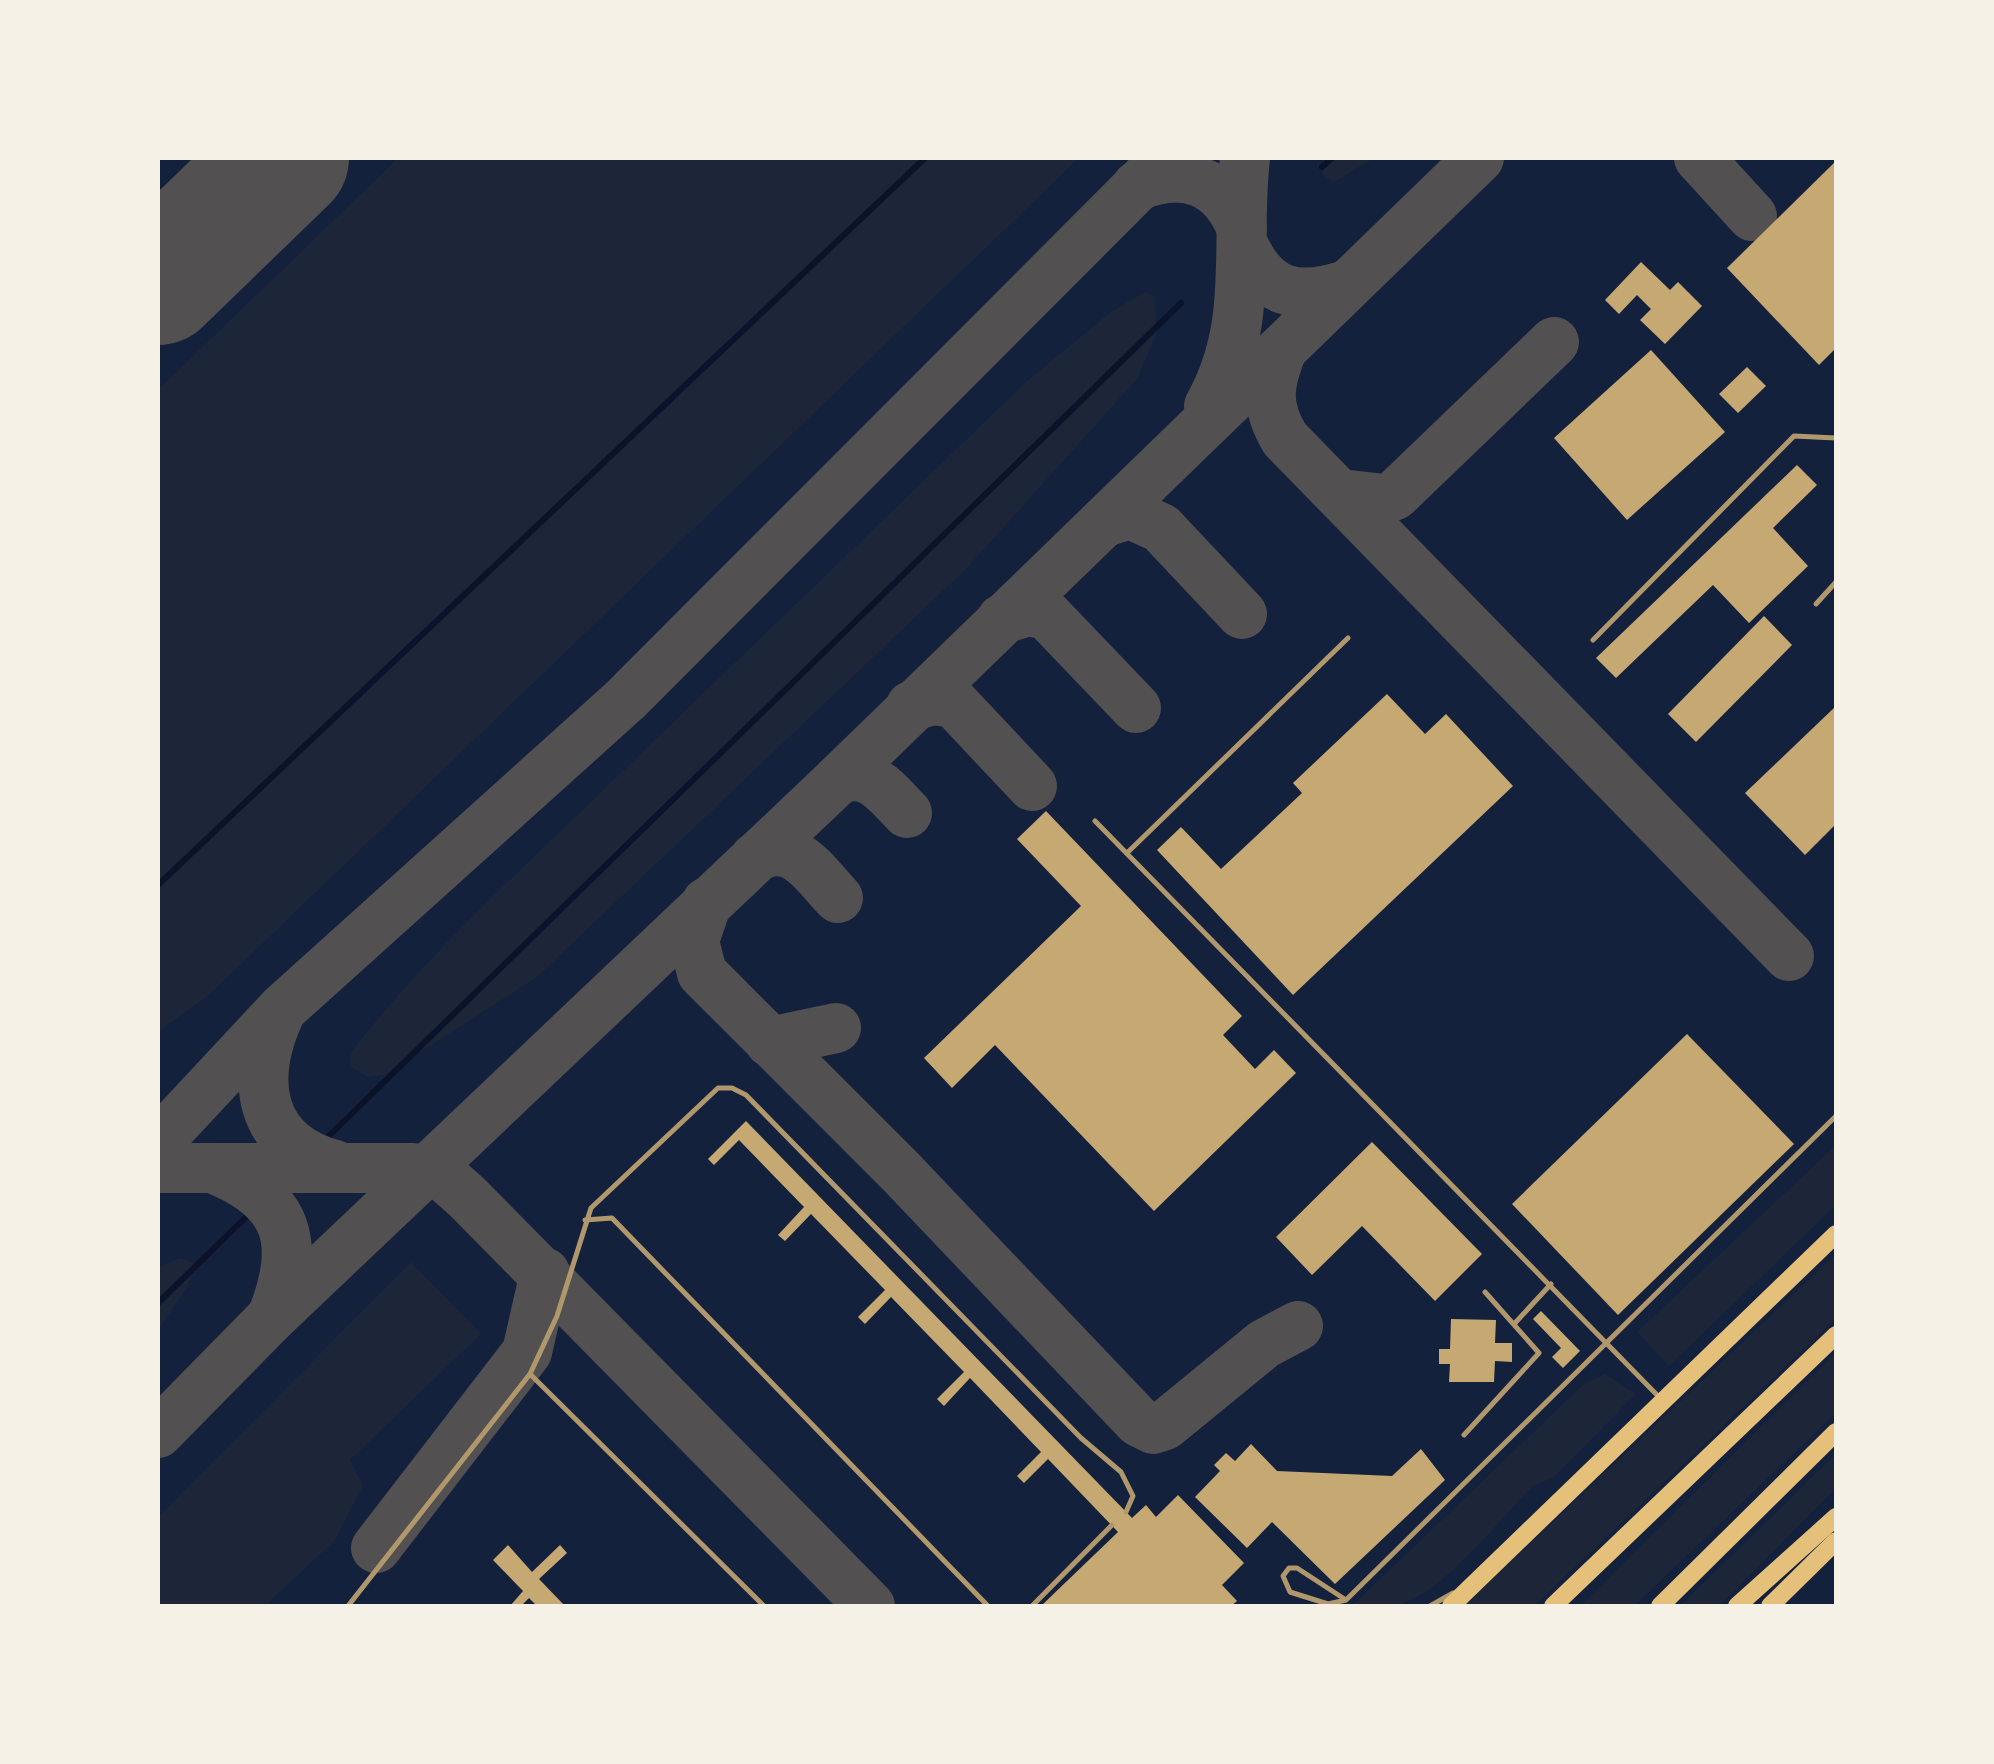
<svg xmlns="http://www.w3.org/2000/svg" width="1994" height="1764" font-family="Manrope,sans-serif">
	<rect width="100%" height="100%" fill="#14213d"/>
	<g fill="#1d2539">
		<path d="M398,158H1079L209,995L158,1032V390Z"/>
		<path d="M1323,158H1374L1334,182L1322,174Z"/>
		<path d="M1145,292L1155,297L1157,333L1137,379L966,569L536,978L384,1075L368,1077L351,1067L350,1054C391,1000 438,951 486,903L1027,381L1111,312Z"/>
		<path d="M1836,1145V1205L1669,1366L1637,1332Z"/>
		<path d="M1836,1254V1319L1534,1606H1464Z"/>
		<path d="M180,1258L193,1263L189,1284L158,1330V1268Z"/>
		<path d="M411,1262L481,1334L350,1460L363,1486L335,1540L265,1606H158V1517Z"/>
		<path d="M1836,1353V1413L1634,1606H1580Z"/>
		<path d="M1605,1374L1636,1394L1553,1478L1534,1485C1499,1520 1445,1591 1399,1605C1385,1609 1367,1607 1352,1606L1584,1384Z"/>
		<path d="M1836,1454V1488L1719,1606H1680Z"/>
	</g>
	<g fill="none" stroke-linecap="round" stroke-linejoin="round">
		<g stroke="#0b132b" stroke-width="6">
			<path d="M1322,167L1332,158"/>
			<path d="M158,885L925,158"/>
			<path d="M158,1303L1181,303"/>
		</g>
		<g stroke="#525050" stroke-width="50">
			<path d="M1699,158L1752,216"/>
			<path d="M1137,186C1185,167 1222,180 1242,229"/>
			<path d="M1243,244C1265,294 1297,301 1346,285"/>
			<path d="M1282,350C1268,385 1265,406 1285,439L1789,956"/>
			<path d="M1209,406C1255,324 1235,246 1245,158"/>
			<path d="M1340,494L1385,499L1395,495L1554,342"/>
			<path d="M1104,522L1130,514L1161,528L1242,614"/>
			<path d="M1002,619L1029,611L1047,615L1136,708"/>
			<path d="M911,706L934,700L954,703L1032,786"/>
			<path d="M838,780C869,766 887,793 907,813"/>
			<path d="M755,858C793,836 814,873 838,898"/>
			<path d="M707,902L694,941L702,973L901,1172L1139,1422L1153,1429L1165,1425L1264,1344L1298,1326"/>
			<path d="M279,1015C250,1080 258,1145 335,1165"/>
			<path d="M770,1042L836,1028"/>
			<path d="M158,1142L283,1008L625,700L1166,158"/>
			<path d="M158,1168H413L441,1174L467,1197L870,1606"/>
			<path d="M212,1168C289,1198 302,1242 272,1317"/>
			<path d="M158,1433L272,1317L838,780L1479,158"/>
			<path d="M376,1548L527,1352L545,1273"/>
		</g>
		<path stroke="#525050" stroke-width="128" d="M158,281L285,158"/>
	</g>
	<g fill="#c6a872">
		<path d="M1836,161V348L1819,365L1727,268Z"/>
		<path d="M1641,262L1670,290L1678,282L1702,306L1665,344L1640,320L1651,309L1637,295L1619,314L1605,300Z"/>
		<path d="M1651,350L1725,432L1627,520L1554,438Z"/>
		<path d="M1747,367L1766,386L1738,413L1719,394Z"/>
		<path d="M1797,465L1817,485L1773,528L1808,566L1749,623L1713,585L1616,678L1596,658Z"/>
		<path d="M1764,616L1792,645L1696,742L1668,714Z"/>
		<path d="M1387,694L1425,734L1446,714L1513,786L1293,995L1157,850L1181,827L1221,869L1302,793L1293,783Z"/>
		<path d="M1836,706V824L1805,855L1745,793Z"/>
		<path d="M1046,811L1242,1016L1223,1035L1255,1069L1274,1050L1296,1073L1154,1211L995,1045L952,1088L924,1058L1081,906L1017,839Z"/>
		<path d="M1687,1034L1794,1144L1618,1315L1512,1204Z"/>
		<path d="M746,1121L1132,1518L1146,1505L1156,1517L1178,1495L1244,1563L1222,1585L1237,1601L1231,1606H1041L1118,1532L1048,1459L1024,1483L1017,1476L1041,1452L970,1378L944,1406L937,1399L964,1372L891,1297L865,1324L858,1317L885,1290L811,1214L785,1241L778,1235L804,1207L739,1140L714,1165L708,1159Z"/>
		<path d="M1372,1142L1482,1254L1435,1301L1362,1226L1312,1275L1276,1237Z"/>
		<path d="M1541,1311L1580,1351L1563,1368L1552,1357L1561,1348L1533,1319Z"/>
		<path d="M1451,1319L1496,1320L1495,1343H1512V1362L1495,1361L1494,1382H1449L1450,1364H1439V1349H1450Z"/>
		<path d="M1251,1444L1277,1471L1392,1476L1421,1449L1445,1480L1335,1584L1272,1522L1247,1548L1195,1497L1220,1471L1214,1465L1226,1453L1235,1461Z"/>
		<path d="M508,1545L532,1572L560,1545L567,1553L539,1579L565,1606H537L529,1598L521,1606H510L523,1591L493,1560Z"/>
	</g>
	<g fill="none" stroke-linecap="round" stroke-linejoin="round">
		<g stroke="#b1986c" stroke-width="5">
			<path d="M1816,604L1836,582"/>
			<path d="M1593,640L1794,436L1836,438"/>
			<path d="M1095,821L1659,1397"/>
			<path d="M1127,853L1348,638"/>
			<path d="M585,1220L612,1218L988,1606"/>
			<path d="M1515,1323L1551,1284"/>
			<path d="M530,1374L764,1606"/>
			<path d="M1464,1435L1539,1353L1485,1292"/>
			<path d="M1346,1600L1297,1568H1289L1283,1576L1290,1592L1328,1604L1346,1600L1836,1116"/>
			<path d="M348,1606L530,1374L557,1316L591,1208L718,1088H732L746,1095L1081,1438L1121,1472L1133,1496L1126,1512"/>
			<path d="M1032,1606L1112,1525"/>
			<path d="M1430,1606L1453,1593"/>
		</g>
		<g stroke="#e5c07b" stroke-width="18">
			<path d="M1451,1606L1836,1234"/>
			<path d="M1553,1606L1836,1335"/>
			<path d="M1660,1606L1836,1432"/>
			<path d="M1737,1606L1836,1517"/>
			<path d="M1770,1606L1836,1541"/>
		</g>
	</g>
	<rect width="1994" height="1764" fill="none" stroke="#f6f1e7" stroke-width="320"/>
</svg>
